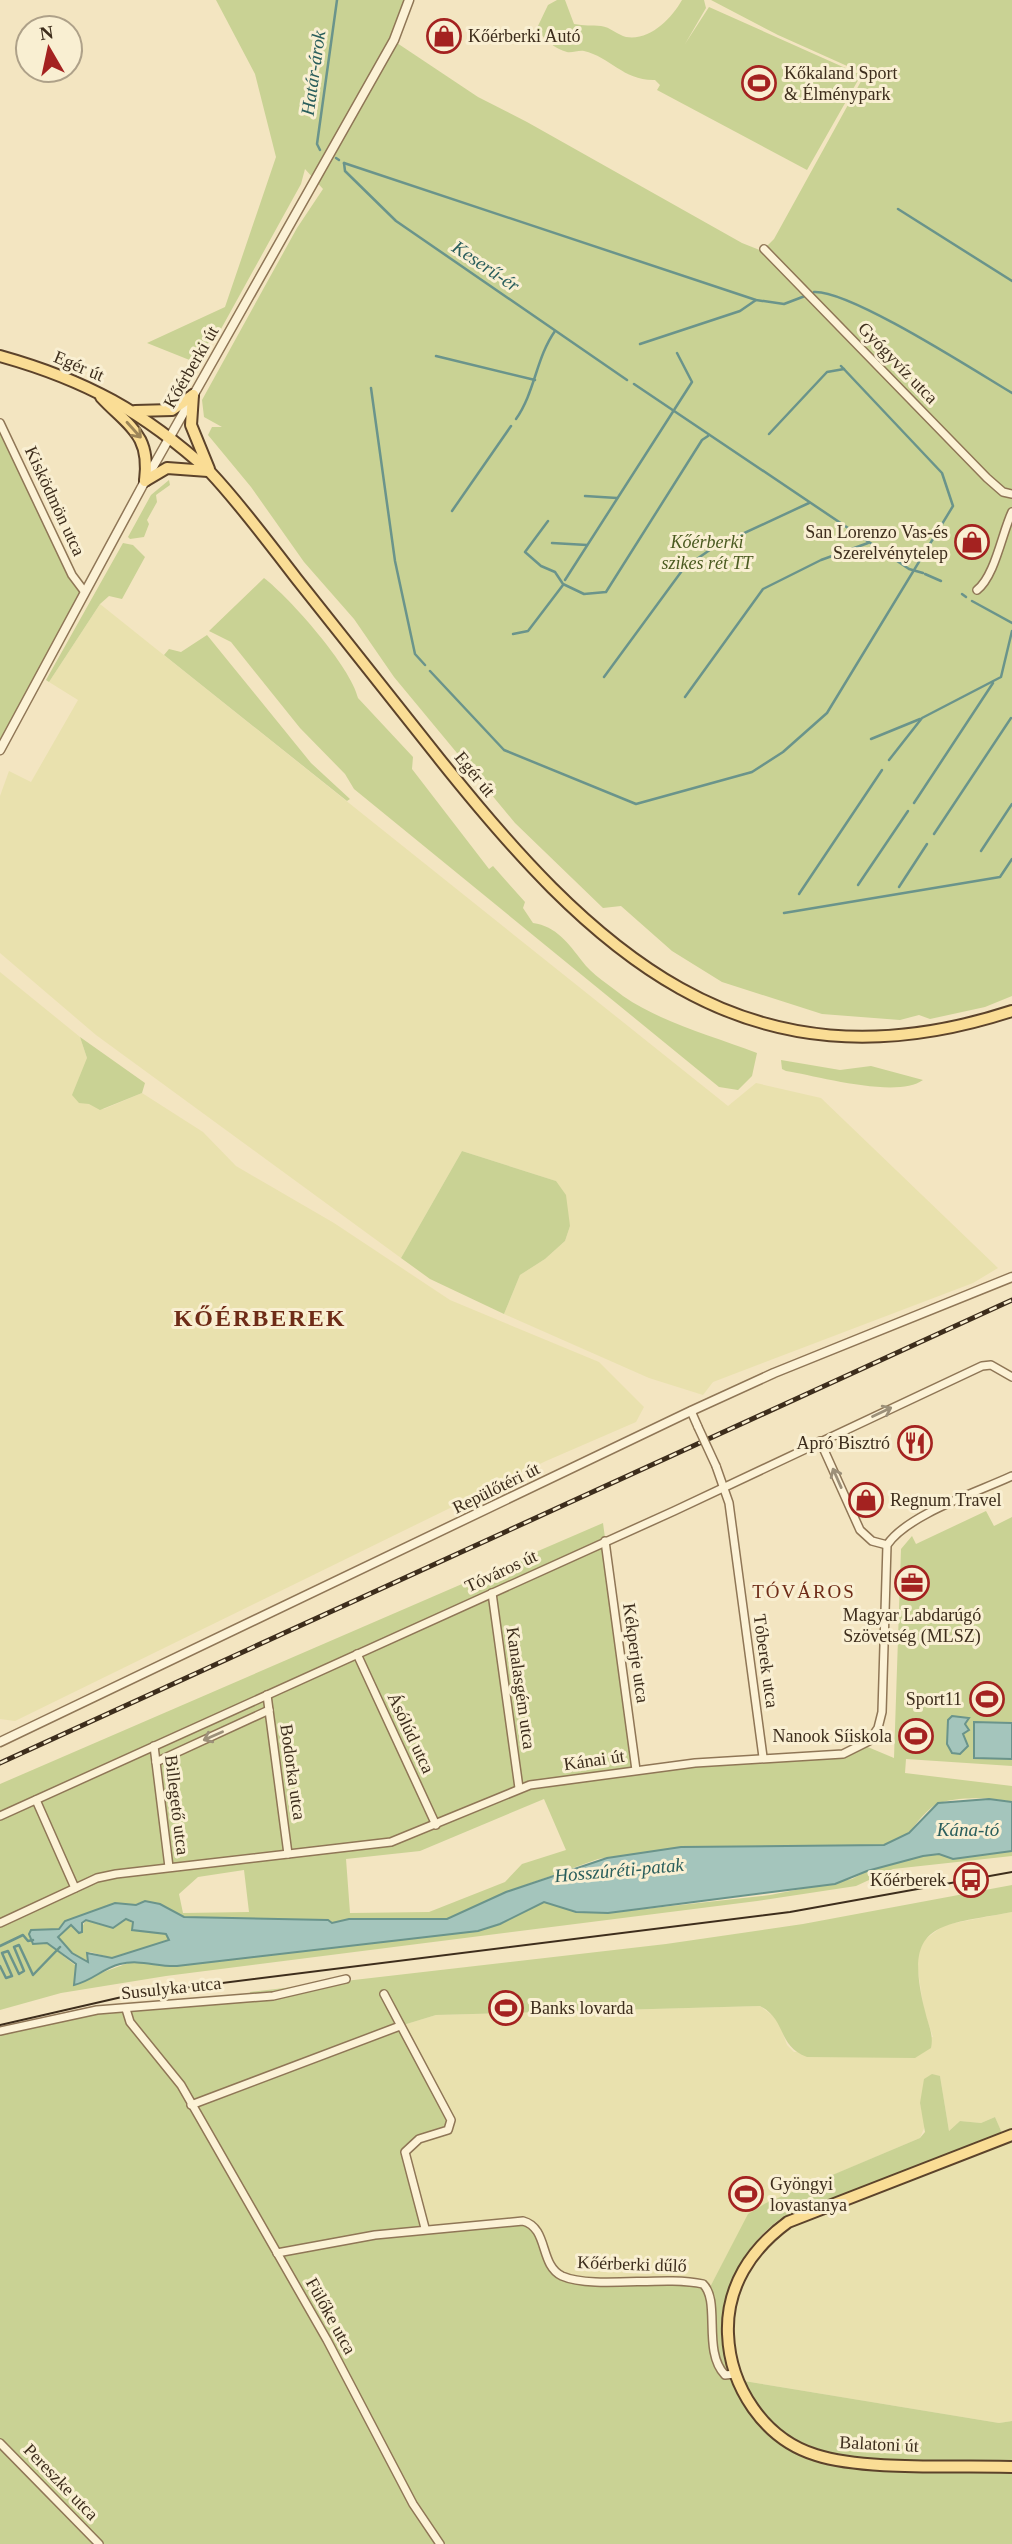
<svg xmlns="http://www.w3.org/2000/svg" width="1012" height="2544" font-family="Georgia,serif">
	<rect width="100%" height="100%" fill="#f3e5c1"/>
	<g fill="#e9e1ae">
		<path d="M100,604L728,1106L756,1083L821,1098L998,1268L973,1283L713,1382L703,1395L649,1378L504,1314L520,1275L545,1259L565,1241L570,1226L556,1181L462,1151L401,1258L96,1035L0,953V796L9,771L31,782L78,700L49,682Z"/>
		<path d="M0,972L80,1037L87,1058L89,1103L104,1109L142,1093L203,1132L236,1166L334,1223L450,1300L599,1362L644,1407L636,1422L546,1461L15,1721L0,1719Z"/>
		<path d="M1012,1912V2131L1002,2133L995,2117L981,2123L960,2121L949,2131L940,2076L920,2103L925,2126L920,2138L767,2203L749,2214L709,2289L570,2278L425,2228L405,2158L400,2026L436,2015L760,2006L778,2020L787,2045L794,2052L933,2037L924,2011L918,1971L917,1956L922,1942L944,1925Z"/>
		<path d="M1012,2135V2421L999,2423L738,2380L732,2364L731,2300L773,2233Z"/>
	</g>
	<g fill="#c9d294" fill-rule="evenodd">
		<path d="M216,0H409L394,41L478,97L527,122L742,243L767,253L764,249L774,239L865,74L778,35L711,0H1012V996L985,1007L930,1019L919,1015L900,1020L822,1014L722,982L672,951L621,906L603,908L515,823L394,677L354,619L304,562L251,487L208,435L212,427H222L204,417L202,400L297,228L323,189L305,169L301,184L221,329L192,361L147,343L225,307L276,157L255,74Z"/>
		<path d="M557,0H565L574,24C584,26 592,25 601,26C610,27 618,35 626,37C650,41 671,19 682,0H704L706,8L685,44L709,7L861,75L807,170L657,90L660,85L655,80C624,81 610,57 584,51C579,50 572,53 567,52C555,49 543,39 537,28L548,5Z"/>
		<path d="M0,423L84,591L0,750Z"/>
		<path d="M169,480L170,485L156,495L157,502L147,520L149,524L144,537L130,539L128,537L151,495Z"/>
		<path d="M123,543L133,545L145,557L122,599L109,596L100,604L49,682L46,680Z"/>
		<path d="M264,578C290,598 351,667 358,698L413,757L412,769L489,869L493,866L525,902L523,908L533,923C556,926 569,944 582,961C591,974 611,986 623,996C662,1023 713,1036 757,1053L752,1076L738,1090L719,1087L354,789L345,774L300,728L231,642L209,631Z"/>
		<path d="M207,635L311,763L350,799L347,801L164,655L169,649L181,652Z"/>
		<path d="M80,1037L145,1083L142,1093L100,1110L89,1104L79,1103L72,1095L87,1058Z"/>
		<path d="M781,1060L840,1070L871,1066L923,1080C897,1099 818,1076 786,1071L782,1069Z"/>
		<path d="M462,1151L556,1181L566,1195L570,1226L565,1241L545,1259L520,1275L504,1314L430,1279L401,1258Z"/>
		<path d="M986,1511L994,1526L1012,1517V1766L906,1759L905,1773L1012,1786V1802C994,1797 945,1795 931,1808C912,1824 912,1838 884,1845L681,1847L598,1859L506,1892L447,1919H350L332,1923L328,1920L184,1917L160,1904L145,1901L59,1929L31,1930L29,1934L33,1944L47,1943L76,1966L98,1974L131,1962L177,1966L478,1931L500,1924L544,1902L576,1912L608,1913L770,1895L852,1879L867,1871L923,1856L939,1854L953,1859L1012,1851V1856L893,1869L856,1886L757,1901L166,1976L61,1993L0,2010V1784L603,1523L636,1770L830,1756L863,1745L894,1758L901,1549L912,1536L916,1544ZM544,1799L566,1850L522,1864L505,1882L429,1912L350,1913L346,1859L420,1851ZM244,1870L249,1912L183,1913L179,1894L198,1877Z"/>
		<path d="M1012,1885V1912C939,1926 902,1921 925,2011C928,2025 934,2034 931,2048L915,2058L807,2057C777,2046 787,2020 760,2006L436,2015L400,2026L451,2124L428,2136L405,2152L425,2228L531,2223L550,2264L570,2278L693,2282L709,2289L748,2214L766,2203L920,2138L925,2132L920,2103L924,2079L932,2074L940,2076L949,2131L960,2121L981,2123L995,2117L1002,2133L780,2219C730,2257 716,2309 727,2370L723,2373L738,2380L999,2423L1012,2421V2544H0V2031L71,2014L250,1996V1992L666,1944L803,1924Z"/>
		<path d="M126,1919L140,1929L166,1934L169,1940L112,1958L90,1952L87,1953L88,1962L72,1953L58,1937L71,1925L81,1929L86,1920L104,1926Z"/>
	</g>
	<g fill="#a4c5bc" stroke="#6a948b" stroke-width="2" fill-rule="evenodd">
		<path d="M952,1716L969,1718L965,1724L969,1730L963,1734L968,1746L960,1754L952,1753L947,1744L948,1720Z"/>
		<path d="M974,1722L1012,1723V1759L974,1758Z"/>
		<path d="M989,1799L1012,1802V1851L953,1859L939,1854L923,1856L867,1871L835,1884L608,1913L576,1912L544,1902L500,1924L478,1931L177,1966C157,1967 140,1959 120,1964C101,1969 94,1980 74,1985L76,1964L47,1943L33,1944L29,1934L31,1930L59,1929L65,1921L115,1903L136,1905L145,1901L160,1904L184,1917L328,1920L332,1923L349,1919H447L506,1892L607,1858L681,1847L884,1845L909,1833L938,1803ZM126,1919L133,1922L132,1930L166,1934L169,1940L112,1958L87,1953L88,1962L72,1953L58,1937L71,1925L79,1933L82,1932V1923L86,1920L113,1928Z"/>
	</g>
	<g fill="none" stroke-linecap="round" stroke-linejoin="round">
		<g stroke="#6a948b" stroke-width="2.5">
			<path d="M320,150L317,144L337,0"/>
			<path d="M336,158L339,160"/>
			<path d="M344,163L756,300L784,304L805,296"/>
			<path d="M344,163L345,171L396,221L627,380"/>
			<path d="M898,209L1012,281"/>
			<path d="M814,292C850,290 975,371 1012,393"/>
			<path d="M640,344L740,311L756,300"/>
			<path d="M436,356L535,380"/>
			<path d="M634,384L909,569L923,573"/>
			<path d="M371,388L395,561L415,654L425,665"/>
			<path d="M516,419C535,392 536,358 555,331"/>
			<path d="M769,434L827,372L844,369"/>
			<path d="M585,496L617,498"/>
			<path d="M452,511L511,426"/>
			<path d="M548,521L525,552L541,566L555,572L563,584L584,594L606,592L702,440L708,436"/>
			<path d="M552,543L587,545"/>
			<path d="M925,574L941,581"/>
			<path d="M565,580L692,382L677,353"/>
			<path d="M962,594L966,597"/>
			<path d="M972,601L1012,623"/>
			<path d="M513,634L528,631L563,585"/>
			<path d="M430,671L504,750L636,804L752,772L783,752L827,713L953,506L942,473L841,366"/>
			<path d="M604,677L684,568L714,547L809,503"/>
			<path d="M685,697L763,589L821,560L868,543"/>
			<path d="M871,739L920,719"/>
			<path d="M889,760L922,718L1001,677L1012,631"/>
			<path d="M914,803L993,683"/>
			<path d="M934,834L1011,718"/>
			<path d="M981,851L1012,804"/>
			<path d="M858,885L908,811"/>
			<path d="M899,887L927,844"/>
			<path d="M799,894L882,770"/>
			<path d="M784,913L1000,877L1012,859"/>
			<path d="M0,1946L23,1935L28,1941L33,1940"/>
			<path d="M0,1966L6,1978L12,1976L2,1953L8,1951L19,1974L24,1971L14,1947L19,1945L33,1975L60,1947"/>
		</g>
		<g stroke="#8f7656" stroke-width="10">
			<g id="minor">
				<path d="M764,249L987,478L1003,492L1012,494"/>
				<path d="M0,423L72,575L84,591"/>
				<path d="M977,590C995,576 1002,533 1012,512"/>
				<path d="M691,1411L698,1427"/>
				<path d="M820,1441L860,1530L872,1541L887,1545"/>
				<path d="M716,1466L729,1503L763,1757"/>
				<path d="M605,1541L636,1770"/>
				<path d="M492,1593L519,1788"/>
				<path d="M357,1654L436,1825"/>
				<path d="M267,1695L288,1854"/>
				<path d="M154,1746L169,1867"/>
				<path d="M156,1762L269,1710"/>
				<path d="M36,1800L75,1888"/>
				<path d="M0,1816L674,1511L982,1366L991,1365L1012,1377"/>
				<path d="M0,1923L97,1878L116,1874L391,1842L530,1785L695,1763L843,1754L869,1741L878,1728L882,1712L887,1545C908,1514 978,1492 1012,1476"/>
				<path d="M384,1994L451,2120L448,2130L419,2139L405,2152L425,2228"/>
				<path d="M126,2009L130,2022L181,2085L327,2340L413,2504L440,2544"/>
				<path d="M0,2031L97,2010L273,1996L346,1979"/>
				<path d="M191,2105L400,2026"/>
				<path d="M277,2253L375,2235L523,2221C549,2228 539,2265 562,2276C594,2290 664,2275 703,2284C721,2301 702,2351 725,2375L735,2374"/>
				<path d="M0,2443L99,2544"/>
			</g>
		</g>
		<g stroke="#8f7656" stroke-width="11">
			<g id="tertiary">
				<path d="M0,750L145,481L394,40L409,0"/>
				<path d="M0,1742L691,1411L774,1373L1012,1277"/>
			</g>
		</g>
		<g stroke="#5c432b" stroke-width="14">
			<g id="primary">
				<path d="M0,356C86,380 144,412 210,472C241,505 268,542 296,578C342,636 388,694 434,752C590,949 742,1099 1012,1011"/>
				<path d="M193,395L191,425L209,469"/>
				<path d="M101,397C129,427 151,434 145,481"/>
				<path d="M135,411L172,410L193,395"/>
				<path d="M145,481L167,468L208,471"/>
				<path d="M1012,2135L788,2222C751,2249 726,2287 728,2334C730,2387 764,2439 816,2455C866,2471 957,2465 1012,2467"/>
			</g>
		</g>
		<use href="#minor" stroke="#fcf2d6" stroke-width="7"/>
		<use href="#tertiary" stroke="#fcf2d6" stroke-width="8"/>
		<use href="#primary" stroke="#fadd95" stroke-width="10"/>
		<path stroke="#3d2d1c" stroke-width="2" d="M0,2025L135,1994L790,1912L1012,1872"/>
		<g stroke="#3d2d1c" stroke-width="5">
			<path id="rail" d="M0,1763L1012,1300"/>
		</g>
		<use href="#rail" stroke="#f9efd2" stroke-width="2.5" stroke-dasharray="8" stroke-linecap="butt"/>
		<g stroke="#8f7656" stroke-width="10" stroke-linecap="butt">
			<path id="minor-bridge" d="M698,1427L716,1466"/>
		</g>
		<use href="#minor-bridge" stroke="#fcf2d6" stroke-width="7"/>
	</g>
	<defs><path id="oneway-shaft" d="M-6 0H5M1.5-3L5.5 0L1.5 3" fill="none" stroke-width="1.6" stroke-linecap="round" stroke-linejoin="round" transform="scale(1.75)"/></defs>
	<use stroke="#9c8558" href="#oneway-shaft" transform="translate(134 430) rotate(48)"/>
	<g stroke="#9c9079">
		<use href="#oneway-shaft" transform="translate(882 1412) rotate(-25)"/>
		<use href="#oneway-shaft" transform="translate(837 1478) rotate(-114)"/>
		<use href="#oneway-shaft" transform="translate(213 1736) rotate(156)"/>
	</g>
	<defs>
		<g id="shop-ring" transform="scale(1.75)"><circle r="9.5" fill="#f9efd2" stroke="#a42220" stroke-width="1.5"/><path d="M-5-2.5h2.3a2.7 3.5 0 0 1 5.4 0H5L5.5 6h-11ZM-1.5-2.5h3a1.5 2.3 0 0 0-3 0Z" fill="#a42220"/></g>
		<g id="stadium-ring" transform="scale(1.75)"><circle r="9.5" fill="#f9efd2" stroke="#a42220" stroke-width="1.5"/><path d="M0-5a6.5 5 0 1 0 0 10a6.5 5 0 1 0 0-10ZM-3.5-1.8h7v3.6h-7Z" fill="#a42220"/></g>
		<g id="restaurant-ring" transform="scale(1.75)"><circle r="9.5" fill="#f9efd2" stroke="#a42220" stroke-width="1.5"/><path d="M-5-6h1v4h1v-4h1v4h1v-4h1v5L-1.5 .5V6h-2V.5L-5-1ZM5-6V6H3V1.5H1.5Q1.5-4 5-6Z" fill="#a42220"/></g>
		<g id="office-ring" transform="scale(1.75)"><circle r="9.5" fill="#f9efd2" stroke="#a42220" stroke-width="1.5"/><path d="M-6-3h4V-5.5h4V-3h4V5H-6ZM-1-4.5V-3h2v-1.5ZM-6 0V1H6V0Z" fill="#a42220"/></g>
		<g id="bus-ring" transform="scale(1.75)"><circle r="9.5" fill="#f9efd2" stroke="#a42220" stroke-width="1.5"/><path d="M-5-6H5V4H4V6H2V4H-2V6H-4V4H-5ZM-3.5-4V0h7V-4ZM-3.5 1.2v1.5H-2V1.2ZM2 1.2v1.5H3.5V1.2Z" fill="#a42220"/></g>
	</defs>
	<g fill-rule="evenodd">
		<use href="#shop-ring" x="444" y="36"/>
		<use href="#stadium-ring" x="759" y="83"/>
		<use href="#shop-ring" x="972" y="542"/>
		<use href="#restaurant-ring" x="915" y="1443"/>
		<use href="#shop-ring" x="866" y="1500"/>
		<use href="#office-ring" x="912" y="1583"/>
		<use href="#stadium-ring" x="987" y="1699"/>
		<use href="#stadium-ring" x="916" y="1736"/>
		<use href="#bus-ring" x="971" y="1880"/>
		<use href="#stadium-ring" x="506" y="2008"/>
		<use href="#stadium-ring" x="746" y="2194"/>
	</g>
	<g text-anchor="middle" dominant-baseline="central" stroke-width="6" stroke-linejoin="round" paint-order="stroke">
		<g font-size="18" fill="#3d2d1c" stroke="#f9efd2" text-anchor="start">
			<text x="468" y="36">Kőérberki Autó</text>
			<text x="784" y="73">Kőkaland Sport<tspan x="784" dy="21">&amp; Élménypark</tspan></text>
			<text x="948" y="532" text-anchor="end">San Lorenzo Vas-és<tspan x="948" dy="21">Szerelvénytelep</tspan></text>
			<text x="890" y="1443" text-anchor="end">Apró Bisztró</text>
			<text x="890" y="1500">Regnum Travel</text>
			<text x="912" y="1615" text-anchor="middle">Magyar Labdarúgó<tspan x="912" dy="21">Szövetség (MLSZ)</tspan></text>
			<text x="962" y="1699" text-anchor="end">Sport11</text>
			<text x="892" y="1736" text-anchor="end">Nanook Síiskola</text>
			<text x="946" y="1880" text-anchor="end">Kőérberek</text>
			<text x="530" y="2008">Banks lovarda</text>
			<text x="770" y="2184">Gyöngyi<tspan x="770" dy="21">lovastanya</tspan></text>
		</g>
		<g font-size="18" fill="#3d2d1c" stroke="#f9efd2">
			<text transform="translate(898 363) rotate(46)">Gyógyvíz utca</text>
			<text transform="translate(79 366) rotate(23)">Egér út</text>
			<text transform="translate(191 367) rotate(-60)">Kőérberki út</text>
			<text transform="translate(55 501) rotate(65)">Kisködmön utca</text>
			<text transform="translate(475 774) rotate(51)">Egér út</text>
			<text transform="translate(496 1488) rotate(-26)">Repülőtéri út</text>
			<text transform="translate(501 1571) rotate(-25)">Tóváros út</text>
			<text transform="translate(636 1653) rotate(82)">Kékperje utca</text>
			<text transform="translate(766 1661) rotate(82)">Tóberek utca</text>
			<text transform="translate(521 1688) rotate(82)">Kanalasgém utca</text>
			<text transform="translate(411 1733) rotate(65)">Ásólúd utca</text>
			<text transform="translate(594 1760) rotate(-8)">Kánai út</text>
			<text transform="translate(293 1772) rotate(82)">Bodorka utca</text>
			<text transform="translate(177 1805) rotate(83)">Billegető utca</text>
			<text transform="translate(171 1988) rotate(-6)">Susulyka utca</text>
			<text transform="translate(632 2264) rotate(2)">Kőérberki dűlő</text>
			<text transform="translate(331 2316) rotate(61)">Fülőke utca</text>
			<text transform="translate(879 2444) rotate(3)">Balatoni út</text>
			<text transform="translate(61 2482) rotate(46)">Pereszke utca</text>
		</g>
		<g font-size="18" font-style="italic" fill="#4b5b21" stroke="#f9efd2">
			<text x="707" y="542">Kőérberki<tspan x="707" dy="21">szikes rét TT</tspan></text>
		</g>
		<g font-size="19" font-style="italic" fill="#2a5e5c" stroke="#f9efd2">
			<text transform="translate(313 73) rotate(-82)">Határ-árok</text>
			<text transform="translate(486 266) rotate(34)">Keserű-ér</text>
			<text x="968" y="1829">Kána-tó</text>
			<text transform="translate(619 1870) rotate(-5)">Hosszúréti-patak</text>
		</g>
		<g font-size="19" letter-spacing="2" fill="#6e2b17" stroke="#f9efd2">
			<text x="804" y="1591">TÓVÁROS</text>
		</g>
		<g font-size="24" font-weight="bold" letter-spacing="2" fill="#6e2b17" stroke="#f9efd2">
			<text x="260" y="1318">KŐÉRBEREK</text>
		</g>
	</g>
	<g transform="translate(49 49) rotate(351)"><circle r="33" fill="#f9efd2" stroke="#aea189" stroke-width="2"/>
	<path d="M0-5L12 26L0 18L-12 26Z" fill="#a42220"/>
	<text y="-10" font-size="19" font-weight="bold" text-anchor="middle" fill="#3d2d1c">N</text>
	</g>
</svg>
